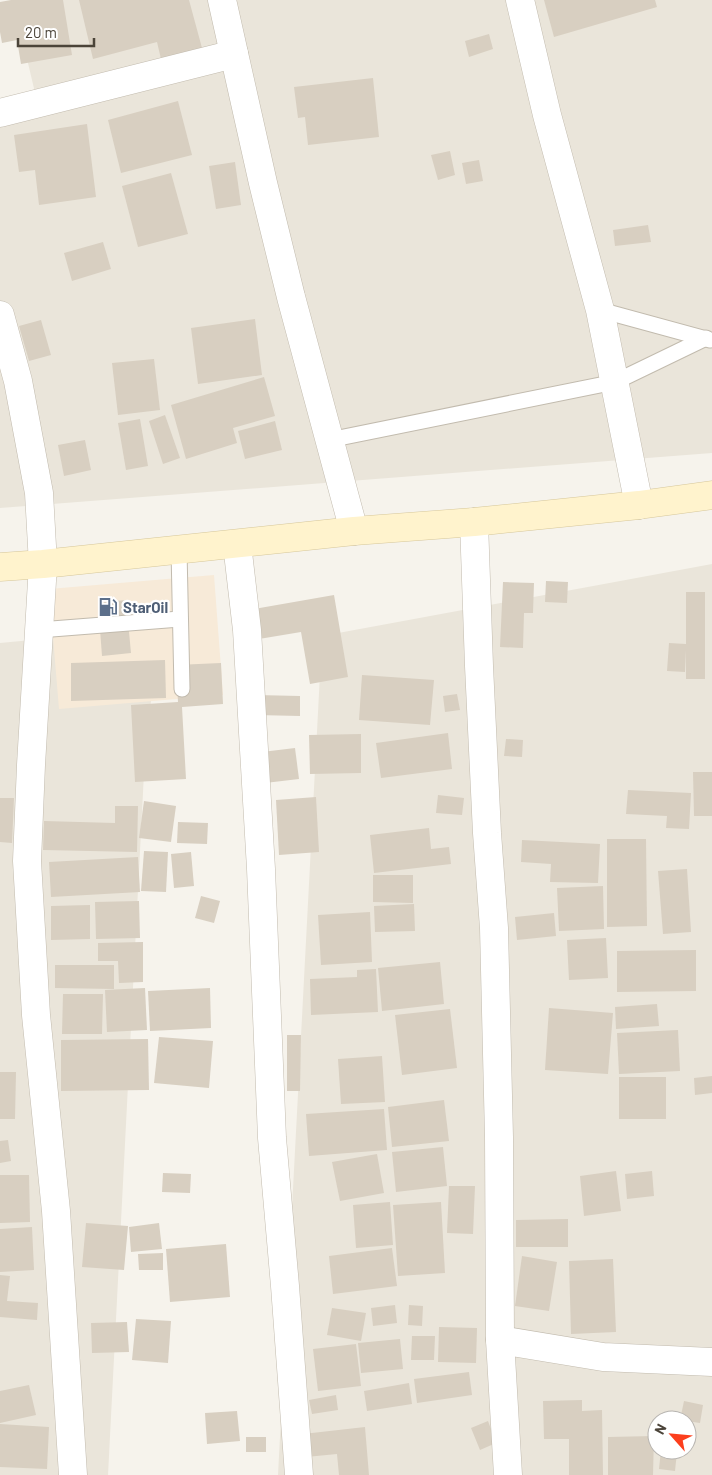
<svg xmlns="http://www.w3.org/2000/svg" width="712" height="1475" font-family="Barlow,sans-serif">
	<rect width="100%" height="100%" fill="#f6f3ec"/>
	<g fill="#eae5da" fill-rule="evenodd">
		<path d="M13,0H712V453L0,508V98L37,101Z"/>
		<path d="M712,564V1475H278L322,636ZM657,1420H687V1450H657Z"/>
		<path d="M158,628L144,773L108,1475H0V643Z"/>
	</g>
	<path fill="#f7ead8" d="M214,575L223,695L59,709L49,589Z"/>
	<g fill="#d8cfc1">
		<path d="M11,0H63L72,55L21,64L17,40L2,43L0,32V2Z"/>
		<path d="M79,0H189L202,48L161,59L157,42L93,59Z"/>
		<path d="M544,0H655L657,7L554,37Z"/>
		<path d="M489,34L493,49L469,57L465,41Z"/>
		<path d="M373,78L379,137L308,145L305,117L298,118L294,87Z"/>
		<path d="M178,101L192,155L121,173L108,120Z"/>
		<path d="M87,124L96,197L39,205L35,170L19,172L14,135Z"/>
		<path d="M450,151L455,175L438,180L431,155Z"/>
		<path d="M479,160L483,181L466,184L462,163Z"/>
		<path d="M235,162L241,205L216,209L209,166Z"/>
		<path d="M171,173L188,234L138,247L122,186Z"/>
		<path d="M648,225L651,242L615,246L613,230Z"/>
		<path d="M103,242L111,269L72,281L64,253Z"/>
		<path d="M255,319L262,375L198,384L191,328Z"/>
		<path d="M41,320L51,355L29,361L19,326Z"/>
		<path d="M154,359L160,410L118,415L112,363Z"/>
		<path d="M264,377L275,416L233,428L237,443L186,459L171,405Z"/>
		<path d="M165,415L180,458L163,464L149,421Z"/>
		<path d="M140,419L148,466L126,470L118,423Z"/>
		<path d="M275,421L282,450L245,459L238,431Z"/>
		<path d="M85,440L91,470L64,476L58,445Z"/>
		<path d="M546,581L568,582L567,603L545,602Z"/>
		<path d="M503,582L534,583L533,613H524L523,648L500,647Z"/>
		<path d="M686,592H705V679H686V650L685,672L667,671L669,643L686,644Z"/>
		<path d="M334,595L348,677L310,684L301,632L259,639L254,609Z"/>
		<path d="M126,600L131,653L102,656L98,603Z"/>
		<path d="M165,660L166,698L71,701V663Z"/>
		<path d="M221,663L223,704L182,707L186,779L135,782L131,705L178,702L176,665Z"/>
		<path d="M362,675L434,680L430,725L359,720Z"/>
		<path d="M457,694L460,710L445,712L443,696Z"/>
		<path d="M256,695L300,696V716L256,715Z"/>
		<path d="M448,733L452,769L381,778L376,743Z"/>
		<path d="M361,734V773L310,774L309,735Z"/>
		<path d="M506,739L523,740L522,757L504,756Z"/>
		<path d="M295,748L299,779L265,783L262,752Z"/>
		<path d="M693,772H712V816H694Z"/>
		<path d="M628,790L691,793L689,829L666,828L667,816L626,814Z"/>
		<path d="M438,795L464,798L462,815L436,813Z"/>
		<path d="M316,797L319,852L279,855L276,800Z"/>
		<path d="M0,798H14L12,843L0,842Z"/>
		<path d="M144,801L176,806L171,842L139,838Z"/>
		<path d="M115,806H138L137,852L43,850L44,821L115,823Z"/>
		<path d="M178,822L208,823L207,844L177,843Z"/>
		<path d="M429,828L431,849L449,847L451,864L374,873L370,835Z"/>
		<path d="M607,839H646L647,926L607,927Z"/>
		<path d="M522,840L600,844L598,883L550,882L551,864L521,862Z"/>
		<path d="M144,851L168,852L166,892L141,891Z"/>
		<path d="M191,852L194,886L174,888L171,854Z"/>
		<path d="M138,857L140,892L51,897L49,862Z"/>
		<path d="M687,869L691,932L663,934L658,871Z"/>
		<path d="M373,875H413V903L373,902Z"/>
		<path d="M603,886L604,929L559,931L557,888Z"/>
		<path d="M201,896L220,901L214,923L195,918Z"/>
		<path d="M139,901L140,938L96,939L95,902Z"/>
		<path d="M414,904L415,931L375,932L374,906Z"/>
		<path d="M90,905V939L51,940V906Z"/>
		<path d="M370,912L372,962L321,965L318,915Z"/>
		<path d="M554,913L556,936L517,940L515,917Z"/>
		<path d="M606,938L608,978L569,980L567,940Z"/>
		<path d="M143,942V982L119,983L118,961H98V943Z"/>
		<path d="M696,950V991L617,992V951Z"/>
		<path d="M440,962L444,1004L382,1011L378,968Z"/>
		<path d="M55,965H114V989L55,988Z"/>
		<path d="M376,969L378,1012L311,1015L310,979L357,977V970Z"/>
		<path d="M145,988L147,1030L107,1032L105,990Z"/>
		<path d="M210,988L211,1028L150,1031L148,991Z"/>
		<path d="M63,994H103L102,1034H62Z"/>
		<path d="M657,1004L659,1026L616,1029L615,1007Z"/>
		<path d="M549,1008L613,1013L608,1074L545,1070Z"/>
		<path d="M450,1009L457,1068L402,1075L395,1015Z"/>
		<path d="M678,1030L680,1071L619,1074L617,1033Z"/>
		<path d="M287,1035H301L300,1091H287Z"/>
		<path d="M159,1037L213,1041L209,1088L154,1083Z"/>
		<path d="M148,1039L149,1090L61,1091V1040Z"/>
		<path d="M382,1056L385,1102L341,1104L338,1059Z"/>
		<path d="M0,1072H16L15,1119H0Z"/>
		<path d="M712,1076V1093L695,1095L694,1078Z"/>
		<rect x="619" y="1077" width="47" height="42"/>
		<path d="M444,1100L449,1141L392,1147L388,1107Z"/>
		<path d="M384,1109L387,1150L309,1156L306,1114Z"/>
		<path d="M8,1140L11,1161L0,1163V1141Z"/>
		<path d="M443,1147L447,1186L396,1192L392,1152Z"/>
		<path d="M377,1154L384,1193L340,1201L332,1162Z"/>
		<path d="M616,1171L621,1211L584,1216L580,1176Z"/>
		<path d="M652,1171L654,1196L627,1199L625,1174Z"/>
		<path d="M163,1173L191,1174L190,1193L162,1192Z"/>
		<path d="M0,1175H29L30,1222L0,1223Z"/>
		<path d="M449,1186H475L473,1234L447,1233Z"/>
		<path d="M390,1202L393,1245L356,1248L353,1205Z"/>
		<path d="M441,1202L445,1273L398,1276L393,1205Z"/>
		<path d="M568,1219V1247H516V1220Z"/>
		<path d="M86,1223L128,1226L124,1270L82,1267Z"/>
		<path d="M159,1223L162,1249L131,1252L129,1227Z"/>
		<path d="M32,1227L34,1270L0,1272V1229Z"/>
		<path d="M226,1244L230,1297L170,1302L166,1249Z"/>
		<path d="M392,1248L397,1286L333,1294L329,1256Z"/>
		<path d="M163,1253V1270H139L138,1254Z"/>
		<path d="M522,1256L557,1262L549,1311L515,1306Z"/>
		<path d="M613,1259L616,1332L571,1334L569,1261Z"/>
		<path d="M0,1275L10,1276L7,1301L38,1303L37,1320L0,1317Z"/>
		<path d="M395,1305L397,1323L373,1326L371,1308Z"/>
		<path d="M409,1305L423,1306L422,1326L408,1325Z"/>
		<path d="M332,1308L366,1313L361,1341L327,1335Z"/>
		<path d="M136,1319L171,1321L168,1363L132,1360Z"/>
		<path d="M127,1322L129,1352L92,1353L91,1323Z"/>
		<path d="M439,1327L477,1328L476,1363L438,1362Z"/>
		<path d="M412,1336H435L434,1360H411Z"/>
		<path d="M400,1339L403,1369L361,1373L358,1343Z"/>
		<path d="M356,1344L361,1386L318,1391L313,1349Z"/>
		<path d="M469,1372L472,1395L417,1403L414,1379Z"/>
		<path d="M409,1383L412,1404L367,1411L364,1391Z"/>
		<path d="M29,1385L36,1415L0,1423V1391Z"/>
		<path d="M336,1395L338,1410L312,1414L309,1400Z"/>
		<path d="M582,1400V1411L602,1410L603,1475H569V1439H544L543,1401Z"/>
		<path d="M684,1401L703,1405L700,1423L680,1420Z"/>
		<path d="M237,1411L240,1441L207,1444L205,1413Z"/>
		<path d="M488,1421L496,1443L480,1450L471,1428Z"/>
		<path d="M0,1424L49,1427L47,1469L0,1467Z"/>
		<path d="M365,1427L369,1475H339L337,1454L306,1457L303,1434Z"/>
		<path d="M654,1436L653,1475H608V1437Z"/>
		<rect x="246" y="1437" width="20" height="15"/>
		<path d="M661,1450L677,1452L675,1471L659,1469Z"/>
	</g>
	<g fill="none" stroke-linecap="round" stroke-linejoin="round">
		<g stroke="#c2bbae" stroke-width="17">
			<g id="lane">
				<path d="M600,310L710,340"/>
				<path d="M329,440L615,382L706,338"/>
				<path d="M179,550L182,689"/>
				<path d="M39,630L180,619"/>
			</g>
		</g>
		<g stroke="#c2bbae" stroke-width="29">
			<g id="street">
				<path d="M222,0L263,183L291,297L354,531"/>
				<path d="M520,0L547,115L600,310L639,505"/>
				<path d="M0,113L234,54"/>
				<path d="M0,315L18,381L39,493L43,564L31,765L27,861L36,1015L56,1211L73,1475"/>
				<path d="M474,522L479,666L487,833L494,928L499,1137L500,1340L508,1475"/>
				<path d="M237,544L247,630L261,869L272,1138L285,1286L299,1475"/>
				<path d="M500,1340L603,1357L712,1362"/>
			</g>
		</g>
		<g stroke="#d6c79b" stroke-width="29">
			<path id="secondary" d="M0,567L43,564L354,531L474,522L639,505L712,495"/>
		</g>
		<use href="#lane" stroke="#fff" stroke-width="15"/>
		<use href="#street" stroke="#fff" stroke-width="28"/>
		<use href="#secondary" stroke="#fff3cd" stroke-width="28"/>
	</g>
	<defs>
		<g id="fuel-bare" transform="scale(1.5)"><path d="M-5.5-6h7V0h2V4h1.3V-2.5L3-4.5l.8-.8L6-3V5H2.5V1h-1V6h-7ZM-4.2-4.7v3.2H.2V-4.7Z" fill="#5c6f8a" stroke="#fff" stroke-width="2.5" paint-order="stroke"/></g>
	</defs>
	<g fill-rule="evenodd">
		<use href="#fuel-bare" x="108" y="607"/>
	</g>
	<g text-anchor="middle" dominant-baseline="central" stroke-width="4.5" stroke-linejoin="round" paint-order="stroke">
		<g font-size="15" font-weight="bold" fill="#4e5e75" stroke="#fff" text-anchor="start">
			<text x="123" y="607">StarOil</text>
		</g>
	</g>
	<g transform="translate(672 1435) rotate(297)"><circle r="24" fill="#ffffff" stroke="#b7b4b0"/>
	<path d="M0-4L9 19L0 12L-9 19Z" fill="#fc3f1d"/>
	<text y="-8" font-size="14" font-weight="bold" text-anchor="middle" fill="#4b4439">N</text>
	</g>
	<path d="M18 38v8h76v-8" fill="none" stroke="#4b4439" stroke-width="2.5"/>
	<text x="25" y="38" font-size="15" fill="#4b4439" stroke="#ffffff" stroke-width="4" paint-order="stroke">20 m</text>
</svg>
